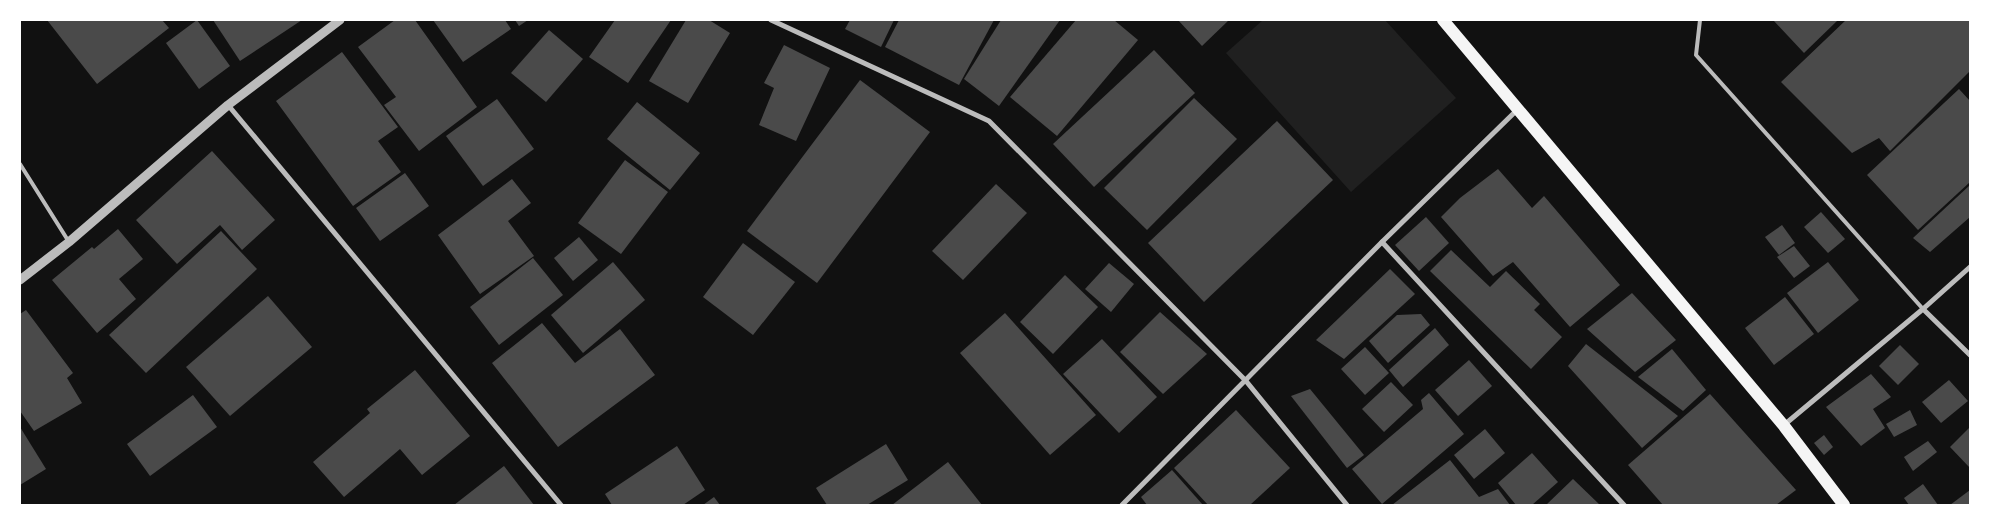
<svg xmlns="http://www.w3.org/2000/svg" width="1990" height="525" font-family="Quicksand,sans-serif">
	<rect width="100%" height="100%" fill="#111"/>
	<path fill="#202020" d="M1263,20H1385L1456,98L1351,192L1226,53Z"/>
	<g fill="#4a4a4a">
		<path d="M47,20H162L169,28L97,84Z"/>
		<path d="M197,20L230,66L199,89L166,43Z"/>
		<path d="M213,20H302L240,61Z"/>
		<path d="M395,20H415L477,107L419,151L384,105L396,97L358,47Z"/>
		<path d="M433,20H505L511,29L463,62Z"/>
		<path d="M515,20H528L519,26Z"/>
		<path d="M615,20H671L628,83L589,57Z"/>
		<path d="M686,20H709L730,33L688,103L649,81Z"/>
		<path d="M850,20H894L881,47L845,29Z"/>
		<path d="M899,20H994L959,85L885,47Z"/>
		<path d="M1001,20H1060L999,106L964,79Z"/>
		<path d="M1076,20H1114L1138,40L1057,136L1010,97Z"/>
		<path d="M1178,20H1229L1202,46Z"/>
		<path d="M1773,20H1838L1804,53Z"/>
		<path d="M1846,20H1970V71L1890,151L1879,138L1852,153L1781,82Z"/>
		<path d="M549,30L583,59L546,102L511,73Z"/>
		<path d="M784,45L830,68L796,141L759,125L774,88L764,83Z"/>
		<path d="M1154,50L1195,93L1094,187L1053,144Z"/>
		<path d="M342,52L398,127L378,141L401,172L353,206L276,101Z"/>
		<path d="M860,80L930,132L817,283L747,231Z"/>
		<path d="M1959,89L1970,101V182L1918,230L1867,175Z"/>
		<path d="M1194,98L1237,139L1147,230L1104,188Z"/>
		<path d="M497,99L534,149L483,186L446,136Z"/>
		<path d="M637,102L700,153L670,190L607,139Z"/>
		<path d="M1277,121L1333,180L1204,302L1148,243Z"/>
		<path d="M212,151L275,220L242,250L220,225L177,264L136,220Z"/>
		<path d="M625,160L668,192L621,254L578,223Z"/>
		<path d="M1498,169L1532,208L1544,196L1620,285L1570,327L1513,262L1493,276L1441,217L1460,198Z"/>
		<path d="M405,173L429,206L380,241L356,208Z"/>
		<path d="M512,179L531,203L508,221L534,256L480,294L438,235Z"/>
		<path d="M996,184L1027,213L963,280L932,251Z"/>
		<path d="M1970,185V217L1930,252L1913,238Z"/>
		<path d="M1821,212L1845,239L1828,253L1804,227Z"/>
		<path d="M1426,217L1449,243L1419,271L1395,245Z"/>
		<path d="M1782,225L1795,243L1779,255L1765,237Z"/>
		<path d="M118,229L143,259L119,279L136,299L97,333L52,280L92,247L94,249Z"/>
		<path d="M221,231L257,269L146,373L109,335Z"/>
		<path d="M579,237L598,260L573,281L554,258Z"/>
		<path d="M743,243L795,282L753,335L703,297Z"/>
		<path d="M1794,246L1810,266L1794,278L1777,257Z"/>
		<path d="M1451,250L1490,287L1506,271L1540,304L1534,310L1562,337L1531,369L1430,271Z"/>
		<path d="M533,258L563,295L499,345L470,307Z"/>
		<path d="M613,262L645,300L583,353L551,315Z"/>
		<path d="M1828,262L1859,300L1818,333L1787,293Z"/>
		<path d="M1109,263L1134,284L1111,312L1085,289Z"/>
		<path d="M1390,269L1415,294L1344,359L1316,340Z"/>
		<path d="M1065,275L1098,307L1053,354L1020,322Z"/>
		<path d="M1632,293L1676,340L1635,372L1587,329Z"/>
		<path d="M268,296L312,347L230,416L186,367Z"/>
		<path d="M1785,297L1814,334L1774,365L1745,328Z"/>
		<path d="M26,310L73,373L67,378L82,403L34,431L20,411V314Z"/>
		<path d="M1160,312L1207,354L1163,394L1120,352Z"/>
		<path d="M1005,313L1096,415L1050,455L960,353Z"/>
		<path d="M1421,314L1430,325L1388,363L1369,341L1397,315Z"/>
		<path d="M542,323L575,363L620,329L655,375L558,447L492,363Z"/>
		<path d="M1435,328L1449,345L1403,387L1389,370Z"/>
		<path d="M1102,339L1157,397L1119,433L1063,374Z"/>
		<path d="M1586,344L1678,416L1642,448L1568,366Z"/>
		<path d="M1900,345L1919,364L1898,385L1879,366Z"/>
		<path d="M1365,347L1389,373L1365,395L1341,369Z"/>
		<path d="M1672,349L1706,390L1683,411L1638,377Z"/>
		<path d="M1469,360L1492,386L1458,416L1435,390Z"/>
		<path d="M415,370L470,436L422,475L400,449L344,497L313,462L370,413L367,409Z"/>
		<path d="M1871,374L1891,397L1873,409L1885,428L1861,446L1826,407Z"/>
		<path d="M1949,380L1968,401L1941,423L1922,402Z"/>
		<path d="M1391,382L1413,405L1384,432L1362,409Z"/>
		<path d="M1310,389L1364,455L1347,468L1291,396Z"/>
		<path d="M1429,393L1464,434L1382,504L1352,469L1423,409L1421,400Z"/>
		<path d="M1710,394L1796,490L1776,505H1663L1628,465Z"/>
		<path d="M193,395L217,427L150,476L127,444Z"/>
		<path d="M1236,410L1290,468L1250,505H1208L1174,468Z"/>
		<path d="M1910,410L1917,425L1894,437L1886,424Z"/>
		<path d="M20,427L46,469L20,485Z"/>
		<path d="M1970,427V468L1950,447Z"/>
		<path d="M1485,429L1505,453L1474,479L1454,455Z"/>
		<path d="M1824,435L1833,447L1824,455L1814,443Z"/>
		<path d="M1928,441L1937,452L1913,471L1904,457Z"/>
		<path d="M886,444L908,480L867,505H827L816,488Z"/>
		<path d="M677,446L705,490L683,505H612L605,494Z"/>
		<path d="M1532,453L1558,482L1532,505H1516L1498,483Z"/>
		<path d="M1450,460L1479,497L1498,489L1510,505H1392Z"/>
		<path d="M948,462L982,505H892Z"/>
		<path d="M504,466L534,505H454Z"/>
		<path d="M1172,470L1203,505H1147L1141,497Z"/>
		<path d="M1573,479L1600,505H1546Z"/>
		<path d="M1923,484L1938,505H1909L1904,498Z"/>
		<path d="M1970,490V505H1950Z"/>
		<path d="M714,497L720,505H703Z"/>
	</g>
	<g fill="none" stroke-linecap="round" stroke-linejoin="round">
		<g stroke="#bcbcbc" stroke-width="4">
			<path d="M1700,20L1696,55L1923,309"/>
			<path d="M20,164L69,242"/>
		</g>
		<g stroke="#bcbcbc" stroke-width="5">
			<path d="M771,20L989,121L1246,381L1347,505"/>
			<path d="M228,105L561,505"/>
			<path d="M1382,242L1624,505"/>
			<path d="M1923,309L1970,267"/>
			<path d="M1784,425L1923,309L1970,355"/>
			<path d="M1122,505L1382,242L1517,110"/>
		</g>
		<path stroke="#bcbcbc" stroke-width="9" d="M20,280L69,242L228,105L340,20"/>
		<path stroke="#f5f5f5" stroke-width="12" d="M1443,20L1784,426L1844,505"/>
	</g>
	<rect width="1990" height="525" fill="none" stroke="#ffffff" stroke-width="42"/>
</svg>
